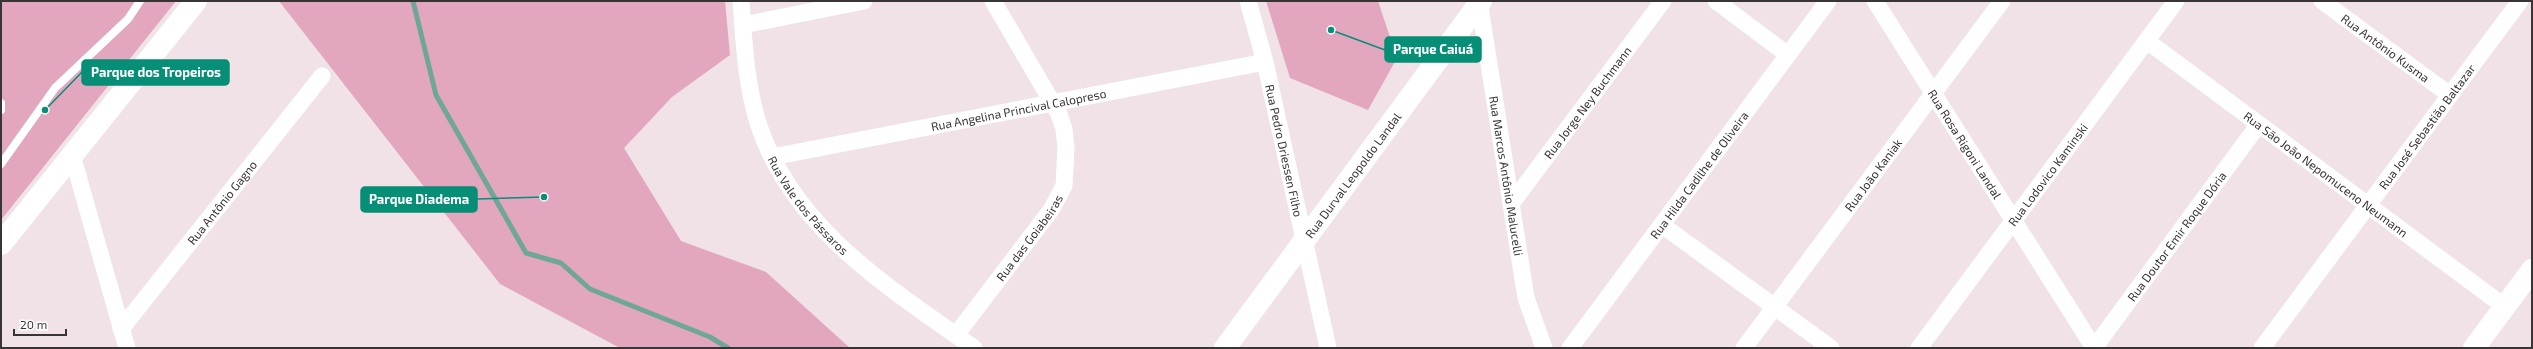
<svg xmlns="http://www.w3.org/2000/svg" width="2533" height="349" font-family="'Exo 2',sans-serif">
	<rect width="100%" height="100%" fill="#f0e2e7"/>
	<g fill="#e3a6bf">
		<path d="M1,1H176L1,220Z"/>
		<path d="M279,1H725L730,55L672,97L624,148L681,241L766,272L850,348H620L500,284Z"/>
		<path d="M1266,1H1378L1397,58L1368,110L1290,78Z"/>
	</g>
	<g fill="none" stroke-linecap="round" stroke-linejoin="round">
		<path stroke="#6ea697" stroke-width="5" d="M413,1L436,95L526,253L561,263L590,289L710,337L728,348"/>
		<g stroke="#fff" stroke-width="8">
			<path d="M1,103V110"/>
			<path d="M1,164L55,88L128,19L140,1"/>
		</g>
		<g stroke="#fff" stroke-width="17">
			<path id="s1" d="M741,1C744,43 746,86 759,126C794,230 890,288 974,348"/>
			<path id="s2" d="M1248,1L1265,62L1328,348"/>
			<path id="s3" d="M1479,1L1526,298L1544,348"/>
			<path d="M1716,1L1788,55"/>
			<path id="s4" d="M1875,1L2094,348"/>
			<path id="s5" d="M2322,1L2450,95"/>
			<path d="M743,25L864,1"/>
			<path id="s6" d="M2147,41L2505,307"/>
			<path d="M72,155L127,348"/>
			<path id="s7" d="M772,157L1265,62"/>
			<path id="s8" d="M1511,204L1663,1"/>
			<path d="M1662,225L1831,348"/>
			<path id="s9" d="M121,329L322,76"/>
			<path id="s10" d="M956,335L1051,210L1064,186L1066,148L1064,129L1059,114L993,1"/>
			<path id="s11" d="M1570,348L1828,1"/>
			<path id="s12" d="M1744,348L2002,1"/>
			<path id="s13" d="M1919,348L2176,1"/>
			<path id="s14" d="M2094,348L2259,124"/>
			<path id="s15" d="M2262,348L2520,1"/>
		</g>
		<g stroke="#fff" stroke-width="22">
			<path d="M1,244L196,1"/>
			<path id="s16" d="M1225,348L1481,1"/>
			<path d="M2474,348L2532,270"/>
		</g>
	</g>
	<g text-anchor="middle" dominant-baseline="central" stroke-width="3" stroke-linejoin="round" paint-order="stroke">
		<g font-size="12" fill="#393436" stroke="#fff">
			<text stroke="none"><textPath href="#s5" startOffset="79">Rua Antônio Kusma</textPath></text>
			<text stroke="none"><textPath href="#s8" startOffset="127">Rua Jorge Ney Buchmann</textPath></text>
			<text stroke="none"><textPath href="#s7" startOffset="251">Rua Angelina Princival Calopreso</textPath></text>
			<text stroke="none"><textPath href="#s15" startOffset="276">Rua José Sebastião Baltazar</textPath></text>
			<text stroke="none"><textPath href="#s4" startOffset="169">Rua Rosa Rigoni Landal</textPath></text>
			<text stroke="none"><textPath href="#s2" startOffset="154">Rua Pedro Driessen Filho</textPath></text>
			<text stroke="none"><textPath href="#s11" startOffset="216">Rua Hilda Cadilhe de Oliveira</textPath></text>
			<text stroke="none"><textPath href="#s13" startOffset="216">Rua Lodovico Kaminski</textPath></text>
			<text stroke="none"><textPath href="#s6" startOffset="223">Rua São João Nepomuceno Neumann</textPath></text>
			<text stroke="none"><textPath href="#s16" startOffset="215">Rua Durval Leopoldo Landal</textPath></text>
			<text stroke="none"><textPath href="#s12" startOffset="216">Rua João Kaniak</textPath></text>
			<text stroke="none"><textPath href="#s3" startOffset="177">Rua Marcos Antônio Malucelli</textPath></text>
			<text stroke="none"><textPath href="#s9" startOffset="162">Rua Antônio Gagno</textPath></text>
			<text stroke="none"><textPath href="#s1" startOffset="221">Rua Vale dos Pássaros</textPath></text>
			<text stroke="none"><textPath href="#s14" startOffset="139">Rua Doutor Emir Roque Dória</textPath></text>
			<text stroke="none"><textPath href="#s10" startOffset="122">Rua das Goiabeiras</textPath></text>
		</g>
	</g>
	<path fill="none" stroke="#078e76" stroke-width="1.5" d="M1331 30L1385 50M45 110L82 72M544 197L477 199"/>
	<g fill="#078e76" stroke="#fff" stroke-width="1.5">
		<circle cx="1331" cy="30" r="4"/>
		<circle cx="45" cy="110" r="4"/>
		<circle cx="544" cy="197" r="4"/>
	</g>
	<g fill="#078e76" stroke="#078e76" stroke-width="1.5">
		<rect x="1385" y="37" width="96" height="25" rx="4"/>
		<rect x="82" y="60" width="147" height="25" rx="4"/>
		<rect x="361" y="187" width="116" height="25" rx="4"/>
	</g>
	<g font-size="13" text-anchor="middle" font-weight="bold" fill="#fff">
		<text x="1433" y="54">Parque Caiuá</text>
		<text x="156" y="77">Parque dos Tropeiros</text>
		<text x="419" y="204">Parque Diadema</text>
	</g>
	<rect width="2533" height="349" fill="none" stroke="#393436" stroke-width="4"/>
	<path d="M14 329v6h52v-6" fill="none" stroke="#393436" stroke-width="2"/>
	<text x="20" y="329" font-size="12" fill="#393436" stroke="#ffffff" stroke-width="3" paint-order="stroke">20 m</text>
</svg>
